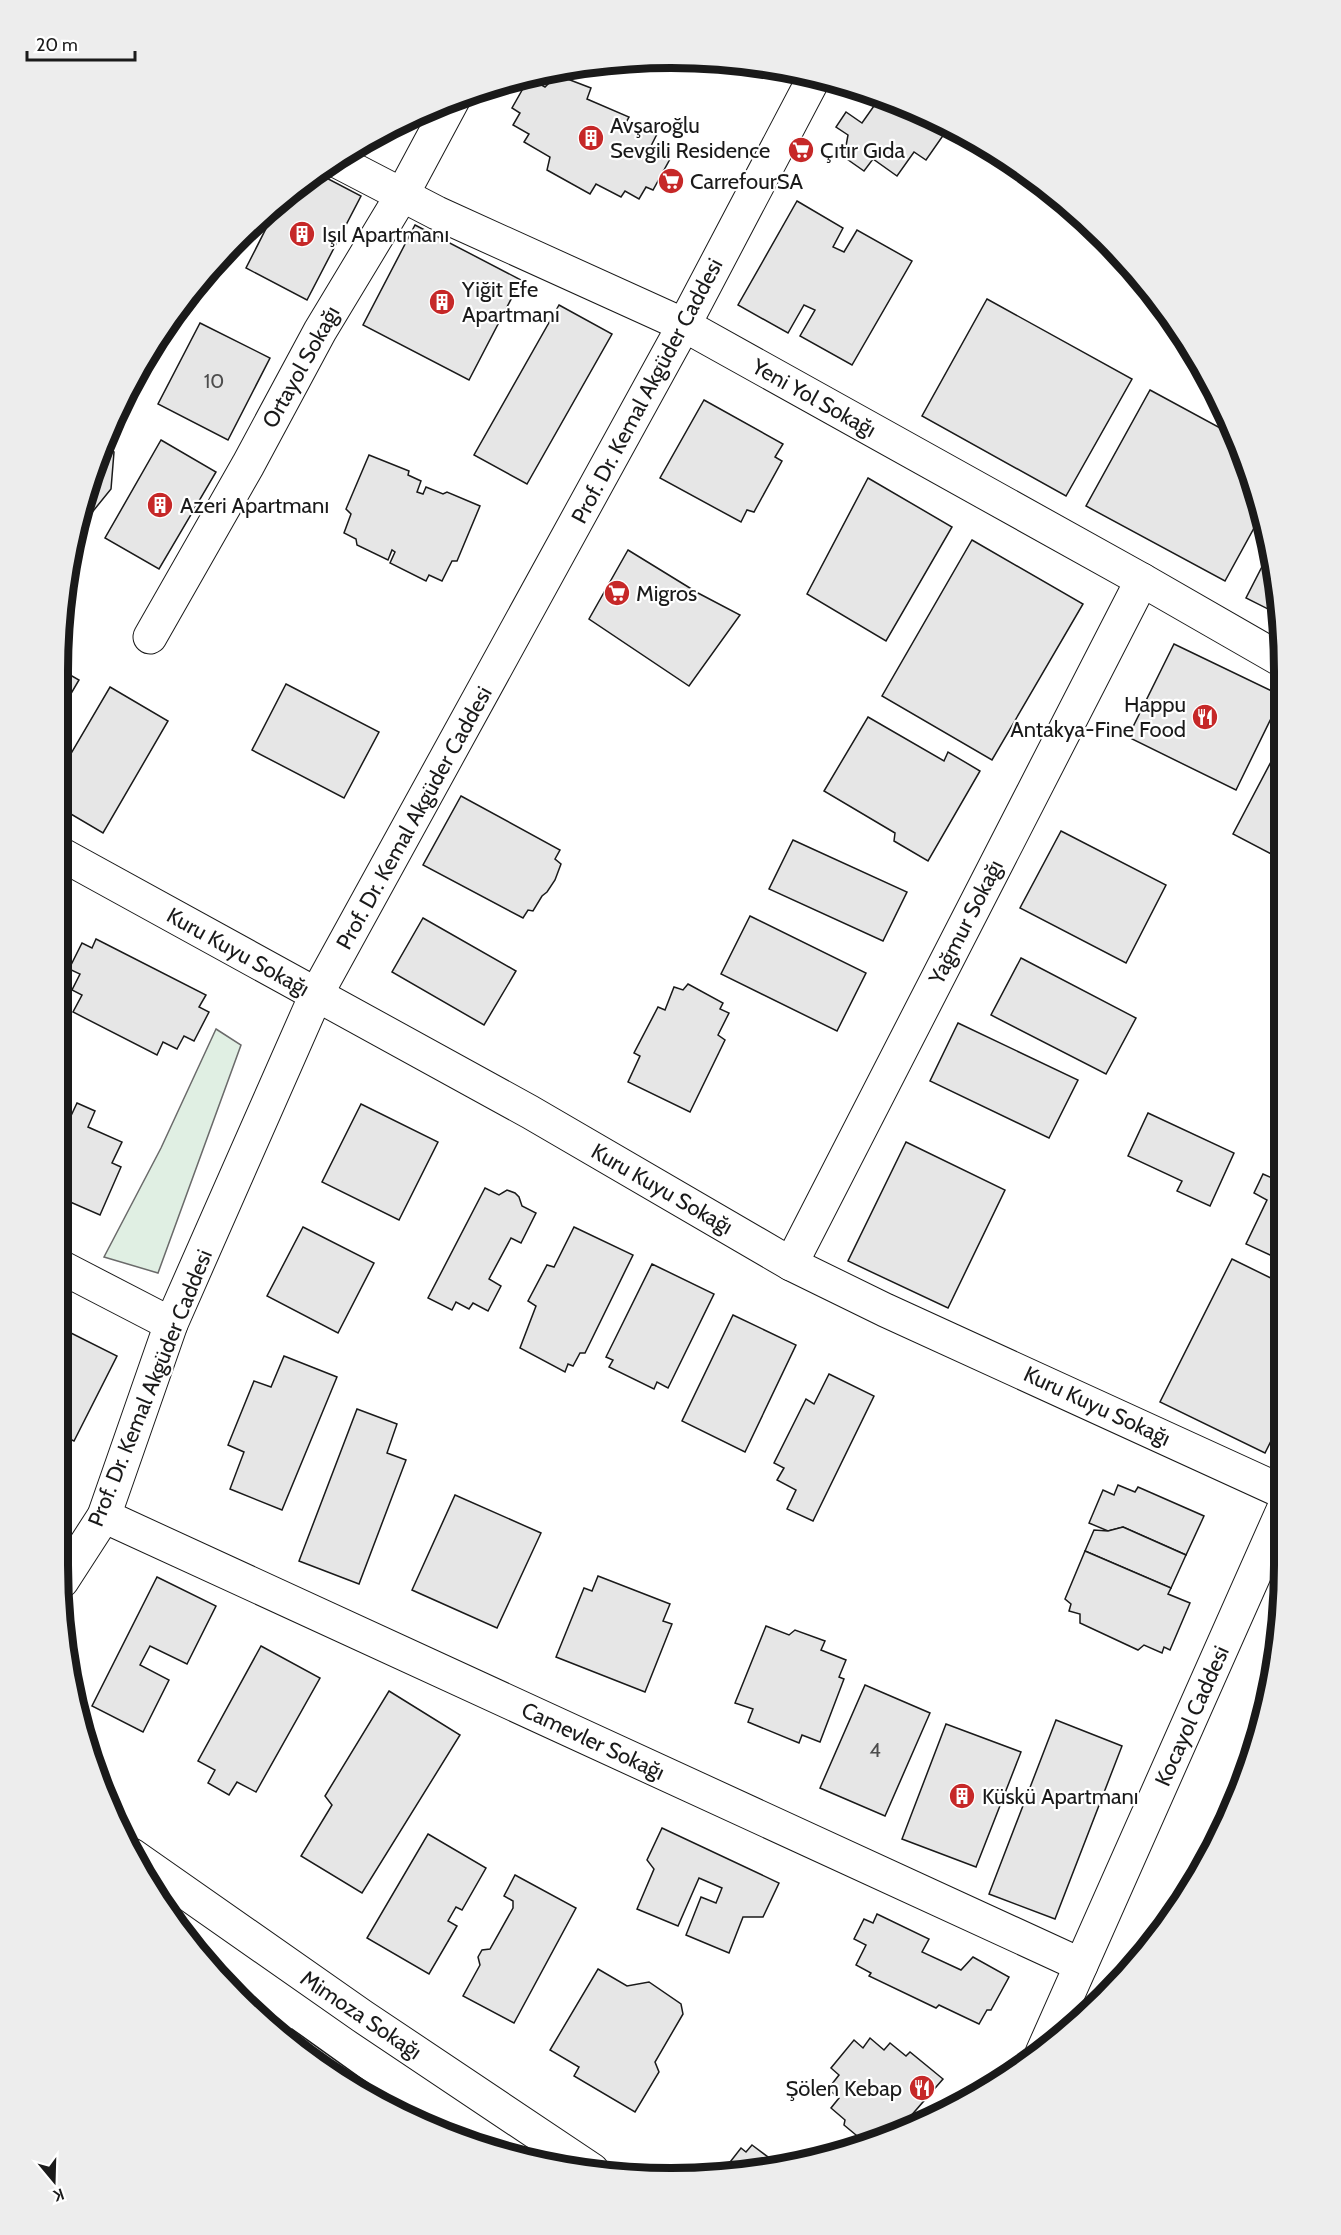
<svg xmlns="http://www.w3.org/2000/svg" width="1341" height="2235" font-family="Cabin,sans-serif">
	<rect width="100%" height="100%" fill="#fff"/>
	<path fill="#e0efe3" stroke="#6a6a6a" stroke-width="1.5" d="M216,1029L241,1045L158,1273L104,1257L161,1148Z"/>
	<g fill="#e6e6e6" stroke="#1a1a1a" stroke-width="1.5">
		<path d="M557,75L591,88L587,99L629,117L624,126L631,130L635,122L657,134L650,148L670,159L653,190L646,187L639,199L625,191L621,197L596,184L590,194L547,170L550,157L524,142L529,134L513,125L520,113L512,108L529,78L545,87Z"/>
		<path d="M881,96L906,104L949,127L926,160L914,152L897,176L873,159L864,171L844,157L848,135L836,127L846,112L862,123Z"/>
		<path d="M315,172L361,196L307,300L246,268L280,201Z"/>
		<path d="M797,201L843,228L833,247L844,252L857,230L912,261L852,365L800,336L815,310L804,305L788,333L738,305Z"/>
		<path d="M415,225L521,280L469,380L363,325Z"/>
		<path d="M987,299L1132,379L1066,496L922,416Z"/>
		<path d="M559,305L612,334L527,484L474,455Z"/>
		<path d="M200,323L270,358L228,440L158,404Z"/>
		<path d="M1150,390L1235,436L1252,474L1260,517L1225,581L1086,506Z"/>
		<path d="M704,400L783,444L775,457L782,461L754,512L747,510L741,522L660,478Z"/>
		<path d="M161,440L216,472L159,569L105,538Z"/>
		<path d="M102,447L114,452L111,489L81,526L79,525L90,473Z"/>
		<path d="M369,455L409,471L408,475L421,481L417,492L423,494L426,487L443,494L447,492L480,506L457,561H452L442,581L429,575L426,581L390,563L395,552L392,550L388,560L357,545L356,539L344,533L351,514L346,509Z"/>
		<path d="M868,478L952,527L886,641L807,594Z"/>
		<path d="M972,540L1083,604L992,760L882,696Z"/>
		<path d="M628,550L698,593L740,615L689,686L589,619Z"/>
		<path d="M1268,555L1280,615L1246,598Z"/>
		<path d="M1174,644L1282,696L1236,790L1128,737Z"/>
		<path d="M58,668L79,680L59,714Z"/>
		<path d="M286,684L379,732L344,798L252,750Z"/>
		<path d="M110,687L168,721L103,833L59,807V774Z"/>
		<path d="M868,717L944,761L948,752L980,771L928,861L894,841L895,833L824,791Z"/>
		<path d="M1283,739V860L1233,834Z"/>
		<path d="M461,796L560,850L555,859L561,864L555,880L547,892L542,896L533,911L528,910L523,918L423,865Z"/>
		<path d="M1061,831L1166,885L1126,963L1020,908Z"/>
		<path d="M793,840L907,892L883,941L769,889Z"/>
		<path d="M750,916L866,973L837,1031L721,974Z"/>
		<path d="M423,918L516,971L484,1025L392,972Z"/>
		<path d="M96,939L206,995L199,1007L209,1012L194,1041L184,1036L177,1049L163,1042L157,1055L73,1012L82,995L72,990L80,974L69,969L82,943L92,948Z"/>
		<path d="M1021,958L1136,1018L1106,1074L991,1015Z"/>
		<path d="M688,984L723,1003L720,1009L729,1013L718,1035L725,1040L690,1112L628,1082L640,1056L634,1053L658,1007L665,1010L674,987L683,990Z"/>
		<path d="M958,1023L1078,1080L1049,1138L930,1081Z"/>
		<path d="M77,1103L95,1111L88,1127L122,1142L112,1163L121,1167L100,1215L61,1198L60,1116L69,1120Z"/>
		<path d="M361,1104L438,1142L399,1220L322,1182Z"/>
		<path d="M1148,1113L1234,1153L1210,1206L1177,1191L1182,1181L1128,1156Z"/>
		<path d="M906,1142L1005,1190L948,1308L848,1261Z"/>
		<path d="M1263,1174L1283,1183V1261L1246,1244L1267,1200L1254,1193Z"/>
		<path d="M485,1188L499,1195L507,1190L515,1193L519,1197L522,1206L536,1213L521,1243L511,1238L489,1279L501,1286L488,1311L473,1303L469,1309L456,1302L452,1310L428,1298Z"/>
		<path d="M303,1227L374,1263L338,1333L267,1296Z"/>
		<path d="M574,1227L633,1255L585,1353H580L573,1366L568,1364L565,1372L520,1348L536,1306L528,1301L547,1265L554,1267Z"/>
		<path d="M1232,1259L1283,1284V1417L1265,1453L1160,1402Z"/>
		<path d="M652,1264L714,1294L668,1388L657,1382L654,1389L609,1367L613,1360L606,1357Z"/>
		<path d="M733,1315L796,1345L745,1452L682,1421Z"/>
		<path d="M61,1328L117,1356L74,1441L61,1435Z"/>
		<path d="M284,1356L337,1377L282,1510L230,1489L244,1452L228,1445L254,1381L271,1387Z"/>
		<path d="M829,1374L874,1396L813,1521L787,1509L796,1490L777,1480L784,1468L774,1463L806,1399L814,1404Z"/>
		<path d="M357,1409L397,1424L387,1453L406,1460L359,1584L299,1561Z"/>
		<path d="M1118,1485L1135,1492L1138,1487L1204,1516L1186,1555L1123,1527L1108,1531L1089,1523L1103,1490L1114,1495Z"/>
		<path d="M455,1495L541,1533L497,1628L412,1590Z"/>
		<path d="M1123,1527L1186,1555L1171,1588L1085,1551L1094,1530L1108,1531Z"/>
		<path d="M1085,1551L1171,1588L1168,1594L1190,1603L1170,1650L1164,1647L1162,1653L1144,1645L1138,1650L1080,1623V1614L1069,1611L1071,1604L1065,1599Z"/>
		<path d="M598,1576L670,1604L663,1621L672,1624L645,1692L556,1657L584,1588L592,1591Z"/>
		<path d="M157,1577L216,1606L187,1664L150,1646L140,1665L169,1680L143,1732L92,1706Z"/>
		<path d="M766,1626L789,1635L795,1630L825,1641L821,1650L846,1660L839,1677L844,1679L820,1742L802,1735L799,1743L748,1722L753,1709L735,1703Z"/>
		<path d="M261,1646L320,1678L256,1792L237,1782L229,1795L208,1783L215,1770L198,1761Z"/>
		<path d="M865,1685L930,1713L885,1816L820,1788Z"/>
		<path d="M389,1691L460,1735L362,1893L301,1856L332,1805L325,1796Z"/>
		<path d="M1056,1720L1122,1746L1055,1919L989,1894Z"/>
		<path d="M946,1724L1021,1752L976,1867L902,1839Z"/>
		<path d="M662,1828L779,1883L763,1917H743L729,1953L686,1935L701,1897L716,1903L722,1888L699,1878L678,1926L637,1909L654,1869L647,1860Z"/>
		<path d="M428,1834L486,1868L462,1910L456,1907L448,1921L457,1926L429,1974L367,1938Z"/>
		<path d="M515,1875L576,1908L514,2023L463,1996L480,1965L478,1957L482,1950L490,1949L513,1908V1901L504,1896Z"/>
		<path d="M877,1914L929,1939L922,1952L961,1970L973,1957L1009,1977L991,2010H987L979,2024L939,2005L936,2008L869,1976L871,1973L856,1965L866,1945L854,1939L864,1919L873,1923Z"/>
		<path d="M598,1969L627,1986L649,1982L681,2004L683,2014L655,2062L659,2072L635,2112L574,2076L579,2067L550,2050Z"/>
		<path d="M292,2029L380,2092L375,2100L297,2051L285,2039Z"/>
		<path d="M870,2038L884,2050L890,2043L906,2056L910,2052L943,2079L895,2134L868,2145L844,2125L845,2120L831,2108L839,2098L828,2089L839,2075L831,2068L854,2040L863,2048Z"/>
		<path d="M752,2145L780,2166L751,2173L720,2175L741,2148L746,2152Z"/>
	</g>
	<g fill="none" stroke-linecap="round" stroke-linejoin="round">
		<g stroke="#1a1a1a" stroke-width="35">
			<g id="minor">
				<path d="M333,159L437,213L684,325L1142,580L1283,661"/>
				<path d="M150,637L248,465L320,331L402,195L454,98"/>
				<path d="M59,853L530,1112L791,1264L885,1310L1283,1492"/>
				<path d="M791,1264L1142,580"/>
				<path d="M61,1267L171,1324"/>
				<path d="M104,1516L1081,1965"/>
				<path d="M132,1855L362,2016L592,2170"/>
			</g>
		</g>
		<g stroke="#1a1a1a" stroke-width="35">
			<g id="tertiary">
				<path d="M62,1581L104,1516L171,1324L316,995L684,325L815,76"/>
				<path d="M1042,2053L1283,1510"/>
			</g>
		</g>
		<use href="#minor" stroke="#fff" stroke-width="33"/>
		<use href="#tertiary" stroke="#fff" stroke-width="33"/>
	</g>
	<defs>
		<g id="building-disc" transform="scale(1.35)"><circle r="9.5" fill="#c62828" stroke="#fff"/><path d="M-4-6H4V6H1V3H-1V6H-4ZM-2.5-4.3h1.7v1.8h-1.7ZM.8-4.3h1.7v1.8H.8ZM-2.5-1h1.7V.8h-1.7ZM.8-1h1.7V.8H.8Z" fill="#fff"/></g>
		<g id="supermarket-disc" transform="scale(1.35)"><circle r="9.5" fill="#c62828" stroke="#fff"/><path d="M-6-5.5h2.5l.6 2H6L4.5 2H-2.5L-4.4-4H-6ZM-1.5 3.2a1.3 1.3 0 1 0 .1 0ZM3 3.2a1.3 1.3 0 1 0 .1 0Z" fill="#fff"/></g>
		<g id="restaurant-disc" transform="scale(1.35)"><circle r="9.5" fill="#c62828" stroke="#fff"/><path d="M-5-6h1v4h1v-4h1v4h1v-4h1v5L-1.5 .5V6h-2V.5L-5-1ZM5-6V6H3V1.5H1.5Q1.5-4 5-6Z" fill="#fff"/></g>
	</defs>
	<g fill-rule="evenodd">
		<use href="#building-disc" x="591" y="138"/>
		<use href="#supermarket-disc" x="801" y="150"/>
		<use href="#supermarket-disc" x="671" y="181"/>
		<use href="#building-disc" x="302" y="234"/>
		<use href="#building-disc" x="442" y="302"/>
		<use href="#building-disc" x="160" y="505"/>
		<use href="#supermarket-disc" x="617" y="593"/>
		<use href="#restaurant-disc" x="1205" y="717"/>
		<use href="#building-disc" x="962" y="1796"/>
		<use href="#restaurant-disc" x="922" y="2088"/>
	</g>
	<g text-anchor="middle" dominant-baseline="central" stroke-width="4.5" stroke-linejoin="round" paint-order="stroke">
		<g font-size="20" fill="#4d4d4d">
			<text x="214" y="381">10</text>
			<text x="875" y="1750">4</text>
		</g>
		<g font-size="22" fill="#1a1a1a" stroke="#fff" text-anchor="start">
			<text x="610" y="125">Avşaroğlu<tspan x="610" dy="25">Sevgili Residence</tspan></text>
			<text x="820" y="150">Çıtır Gıda</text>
			<text x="690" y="181">CarrefourSA</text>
			<text x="322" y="234">Işıl Apartmanı</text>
			<text x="462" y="289">Yiğit Efe<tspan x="462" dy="25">Apartmanı</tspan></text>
			<text x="180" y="505">Azeri Apartmanı</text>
			<text x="636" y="593">Migros</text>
			<text x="1186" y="704" text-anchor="end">Happu<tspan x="1186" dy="25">Antakya-Fine Food</tspan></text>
			<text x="982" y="1796">Küskü Apartmanı</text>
			<text x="902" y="2088" text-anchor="end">Şölen Kebap</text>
		</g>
		<g font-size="22" fill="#1a1a1a" stroke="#fff">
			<text transform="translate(301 367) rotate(-61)">Ortayol Sokağı</text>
			<text transform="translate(647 391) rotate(-62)">Prof. Dr. Kemal Akgüder Caddesi</text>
			<text transform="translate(814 398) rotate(29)">Yeni Yol Sokağı</text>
			<text transform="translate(414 818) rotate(-61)">Prof. Dr. Kemal Akgüder Caddesi</text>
			<text transform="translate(966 922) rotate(-63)">Yağmur Sokağı</text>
			<text transform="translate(238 952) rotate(29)">Kuru Kuyu Sokağı</text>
			<text transform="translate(662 1189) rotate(30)">Kuru Kuyu Sokağı</text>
			<text transform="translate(150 1388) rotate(-68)">Prof. Dr. Kemal Akgüder Caddesi</text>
			<text transform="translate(1097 1406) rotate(25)">Kuru Kuyu Sokağı</text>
			<text transform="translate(1192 1716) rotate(-66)">Kocayol Caddesi</text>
			<text transform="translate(593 1741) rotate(25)">Camevler Sokağı</text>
			<text transform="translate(361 2015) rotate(34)">Mimoza Sokağı</text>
		</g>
	</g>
	<path d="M0 0H1341V2235H0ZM671 68H671A603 603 0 0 1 1274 671V1565A603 603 0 0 1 671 2168H671A603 603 0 0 1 68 1565V671A603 603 0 0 1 671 68Z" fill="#ededed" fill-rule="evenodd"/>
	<path fill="none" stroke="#1a1a1a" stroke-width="8" d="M671 68H671A603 603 0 0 1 1274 671V1565A603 603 0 0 1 671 2168H671A603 603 0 0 1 68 1565V671A603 603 0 0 1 671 68Z"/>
	<g transform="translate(54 2181) rotate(161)" stroke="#ffffff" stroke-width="4.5" paint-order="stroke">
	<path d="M0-4.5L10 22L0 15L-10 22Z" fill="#1a1a1a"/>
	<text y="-9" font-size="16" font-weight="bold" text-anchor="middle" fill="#1a1a1a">K</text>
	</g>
	<path d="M27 51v9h108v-9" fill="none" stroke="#1a1a1a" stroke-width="3"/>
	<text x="36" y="51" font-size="18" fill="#1a1a1a" stroke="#ffffff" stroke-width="4.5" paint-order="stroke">20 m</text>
</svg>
